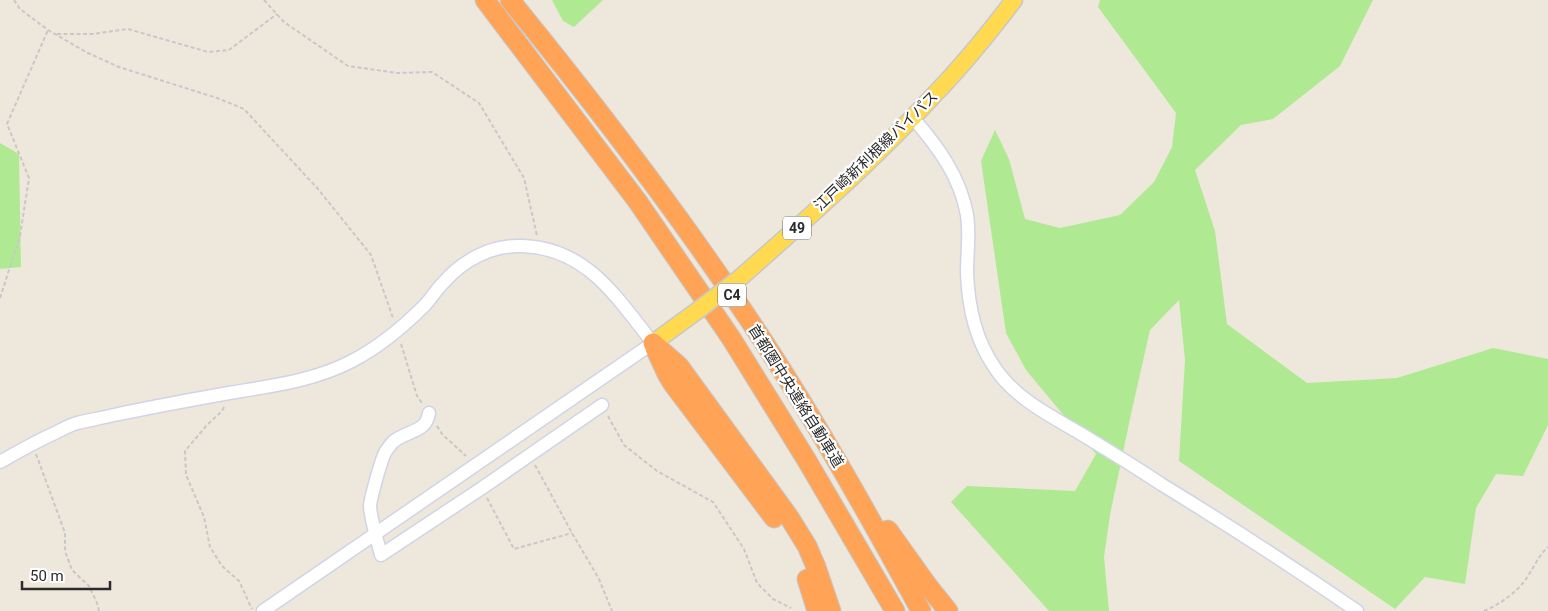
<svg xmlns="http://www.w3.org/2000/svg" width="1548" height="611" font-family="Roboto,'Noto Sans JP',sans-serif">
	<rect width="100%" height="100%" fill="#eee7dc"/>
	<g fill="#afea93">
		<path d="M552,0H603L574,27L563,21Z"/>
		<path d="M1100,0H1373L1340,66L1273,119L1241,125L1195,170L1215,231L1227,324L1307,383L1397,378L1493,348L1548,359V425L1523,476L1496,474L1476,508L1465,584L1425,577L1395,609L1179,461L1185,360L1179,300L1150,330L1131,414L1110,515L1104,557L1109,611H1049L951,502L967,486L1075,491L1096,454L1026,370L1006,333L981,161L995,130L1009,159L1025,219L1060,228L1120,215L1154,182L1172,147L1176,113L1098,7Z"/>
		<path d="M0,143L19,154L21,267L0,269Z"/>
	</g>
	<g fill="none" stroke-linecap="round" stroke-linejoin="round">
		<g stroke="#d1d4e5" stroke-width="15">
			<g id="minor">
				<path d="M913,118C938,147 960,176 967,215C970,234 967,253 967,272C968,304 975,338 993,365C1012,396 1047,414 1078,432C1106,449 1134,466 1161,484C1228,525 1293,567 1357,611"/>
				<path d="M429,413C426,434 405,430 392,443C390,446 386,450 385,453C381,460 371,497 370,505C370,517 378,543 381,555L482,488L602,405"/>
				<path d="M0,462C19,451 37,441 57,432C63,429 70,425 77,423C89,420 102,418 114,415C152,407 190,400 229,393C271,386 314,381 352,361C379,347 403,327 424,306C431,299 436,290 443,283C463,260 491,245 522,246C587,248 616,297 653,343L263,611"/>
			</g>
		</g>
		<g stroke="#c8c8c8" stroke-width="19">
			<g id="major">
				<path d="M741,277C807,219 873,161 933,96C962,66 989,33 1014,0"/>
				<path d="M653,343L697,311"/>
			</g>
		</g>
		<g stroke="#c8c8c8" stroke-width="21">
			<g id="highway">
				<path d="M485,0L638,202L731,338L806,459L895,611"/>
				<path d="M510,0C594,103 674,207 748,318C811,412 867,512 921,611"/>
				<path d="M653,343L679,366L789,517L807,546L816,567L831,611"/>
				<path d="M655,348L667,374L673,384L774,518"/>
				<path d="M888,530L928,586L948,611"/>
				<path d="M807,579L817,611"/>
			</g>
		</g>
		<g stroke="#c8c8c8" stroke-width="2" stroke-dasharray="4 2.5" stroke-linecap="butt">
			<path d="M14,0L20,9L48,30L88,53L119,67L217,98L244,109L318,189L371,255L393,318"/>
			<path d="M264,0L284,22L348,66L397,73L432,72L479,103L524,178L537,236"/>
			<path d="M57,34H92L128,29L208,52L229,50L277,14"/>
			<path d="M0,298L20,236L29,178L7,124L48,30"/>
			<path d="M401,344L417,396L422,403"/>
			<path d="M224,407L222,411L207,425L185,451L186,475L204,517L210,547L222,566L239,581L252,609"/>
			<path d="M608,416L624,445L657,471L713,502L744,549L757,583L773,599L791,608"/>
			<path d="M437,426L442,434L466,456"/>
			<path d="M36,454L65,533V551L72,570L89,586L97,603L99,611"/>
			<path d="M535,465L572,533L599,579L612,611"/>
			<path d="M487,498L514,549L572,533"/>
			<path d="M1484,611C1498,605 1513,595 1523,583C1532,572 1537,557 1548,547"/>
		</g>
		<use href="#minor" stroke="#fff" stroke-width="12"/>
		<use href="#major" stroke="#ffda50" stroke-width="16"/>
		<use href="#highway" stroke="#ffa356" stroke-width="19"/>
		<g stroke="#c8c8c8" stroke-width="19" stroke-linecap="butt">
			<path id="major-bridge" d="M697,311L741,277"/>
		</g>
		<use href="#major-bridge" stroke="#ffda50" stroke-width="16"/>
	</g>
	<g text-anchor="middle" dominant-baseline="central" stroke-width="4.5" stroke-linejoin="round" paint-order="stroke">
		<g fill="#fff" stroke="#6b6b6b" stroke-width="1">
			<rect x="783" y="216.5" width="28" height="23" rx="4"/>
			<rect x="718" y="283.5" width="28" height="23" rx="4"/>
		</g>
		<g font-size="14" font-weight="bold" fill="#2b2b2b">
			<text x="797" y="228">49</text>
			<text x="732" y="295">C4</text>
		</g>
		<g font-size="15" fill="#2b2b2b" stroke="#fff">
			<text transform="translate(876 151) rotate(-44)">江戸崎新利根線バイパス</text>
			<text transform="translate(796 396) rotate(58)">首都圏中央連絡自動車道</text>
		</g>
	</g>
	<path d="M22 581v8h88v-8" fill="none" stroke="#2b2b2b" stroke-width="2.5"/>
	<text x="30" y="581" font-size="15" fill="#2b2b2b" stroke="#ffffff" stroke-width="4" paint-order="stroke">50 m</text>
</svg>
